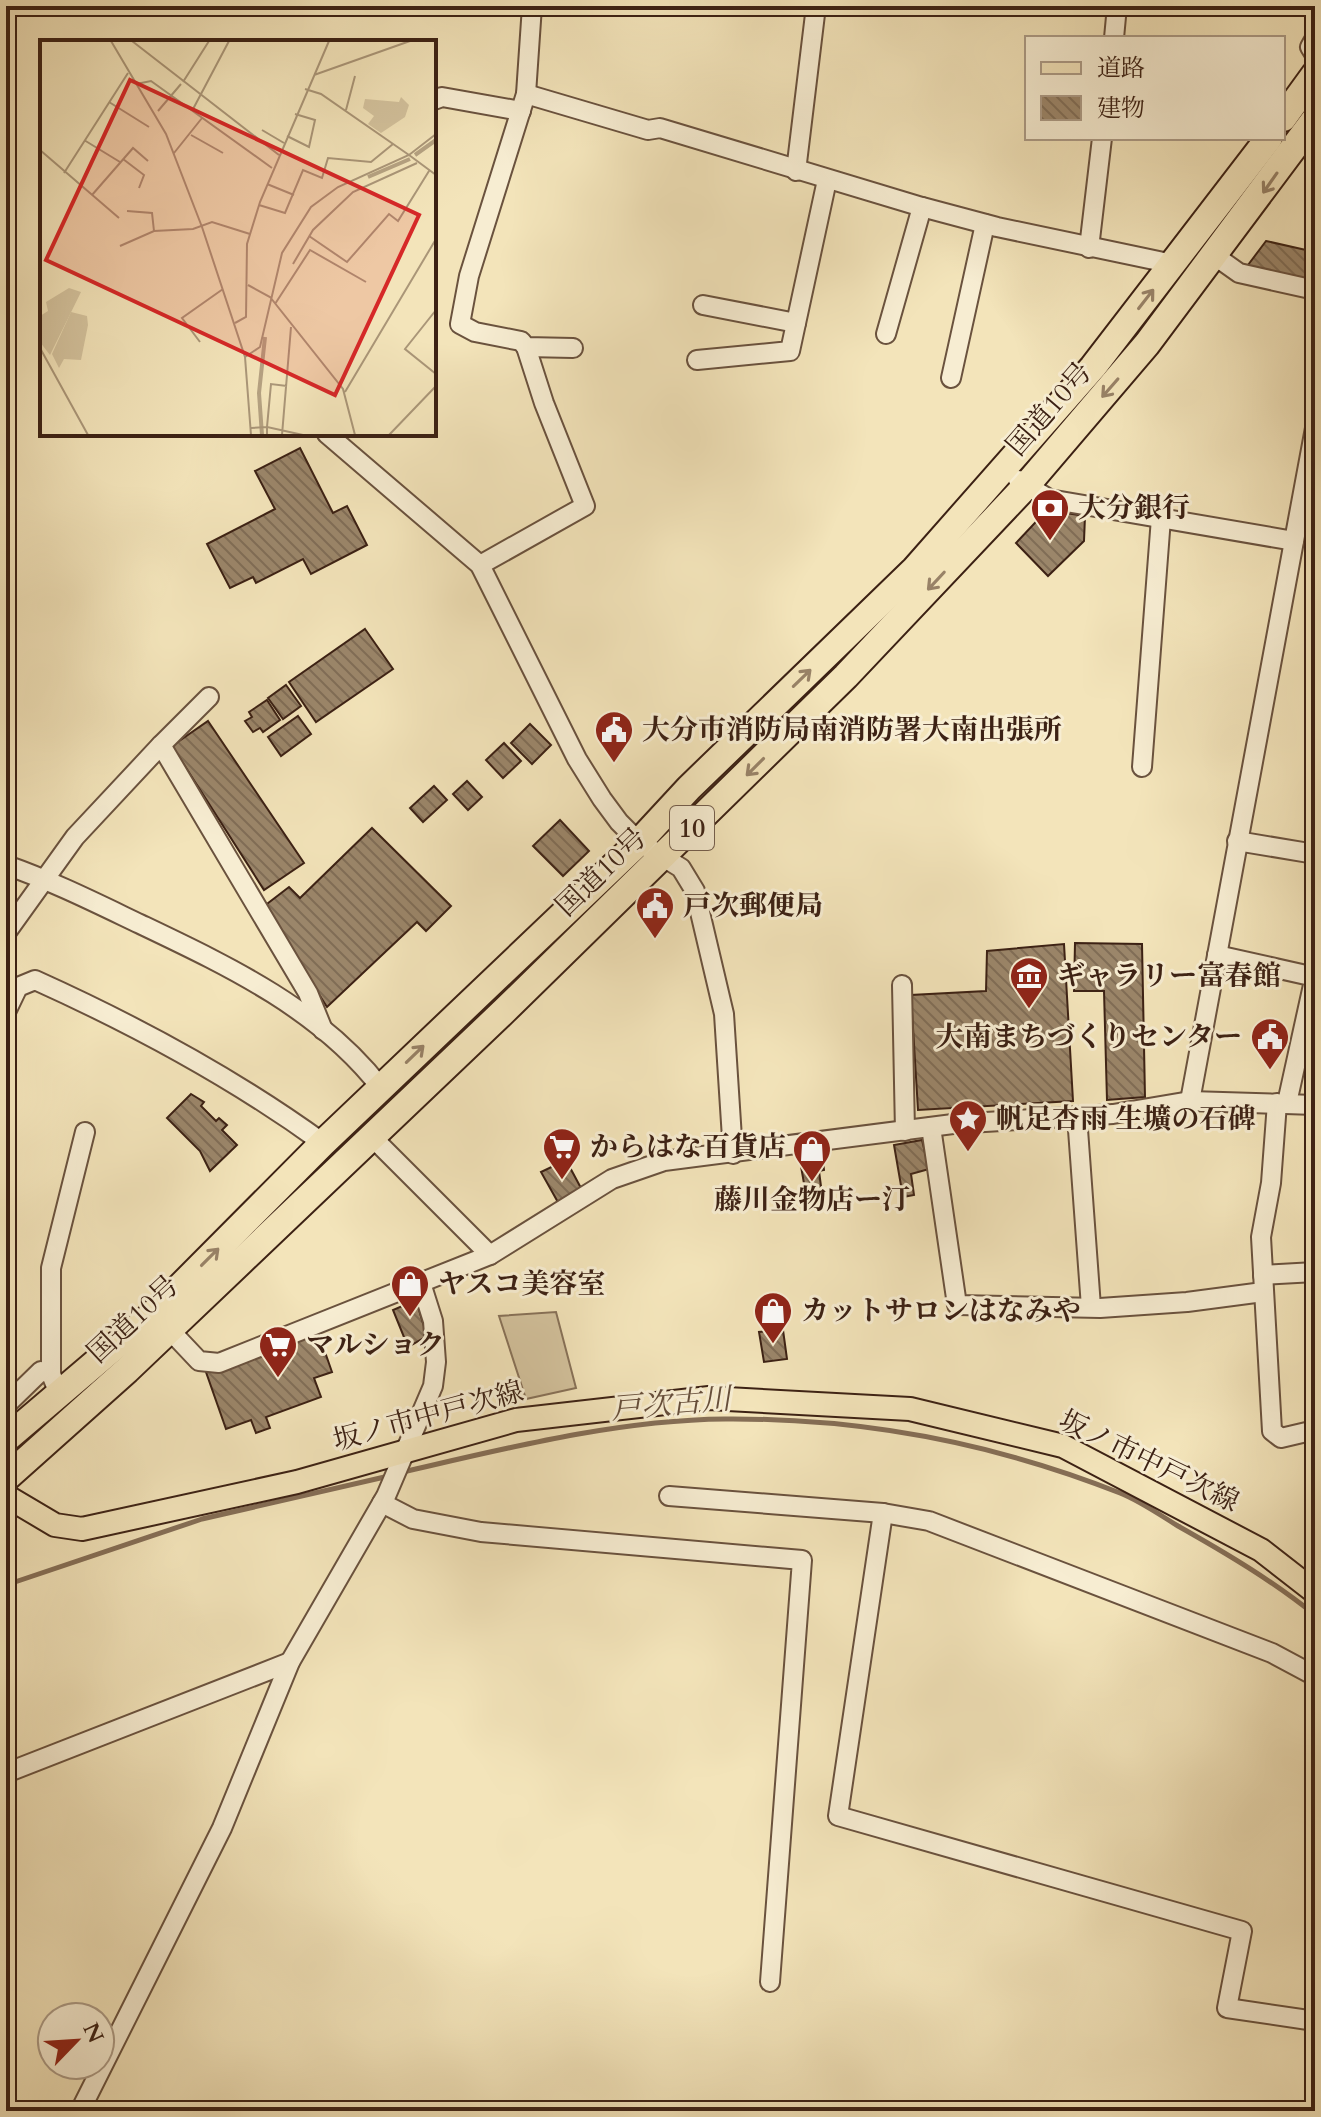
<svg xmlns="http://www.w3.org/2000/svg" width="1321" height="2117" font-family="Cardo,'Noto Serif JP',serif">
	<defs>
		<pattern id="building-back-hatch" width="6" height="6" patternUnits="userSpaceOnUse" patternTransform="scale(2)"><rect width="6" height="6" fill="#9b866a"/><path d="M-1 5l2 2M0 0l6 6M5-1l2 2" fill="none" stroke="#806d56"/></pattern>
	</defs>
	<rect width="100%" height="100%" fill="#f3e4ba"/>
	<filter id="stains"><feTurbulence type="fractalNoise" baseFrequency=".0025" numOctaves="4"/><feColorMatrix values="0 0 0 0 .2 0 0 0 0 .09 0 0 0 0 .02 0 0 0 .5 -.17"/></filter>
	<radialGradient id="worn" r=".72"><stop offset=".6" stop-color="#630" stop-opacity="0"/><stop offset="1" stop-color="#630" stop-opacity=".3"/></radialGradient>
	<path fill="#d4c39e" stroke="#887259" stroke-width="2" d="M556,1312L576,1388L526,1399L499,1316Z"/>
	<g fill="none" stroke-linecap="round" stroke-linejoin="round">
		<g stroke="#856e56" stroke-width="5">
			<path d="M403,1472C507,1448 617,1420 725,1419C861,1418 994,1443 1120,1493C1140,1501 1160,1515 1178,1526C1226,1553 1273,1581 1315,1615"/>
			<path d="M6,1585L202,1519L389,1476"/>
		</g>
	</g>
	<g fill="url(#building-back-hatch)" stroke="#3c2114" stroke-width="2">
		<path d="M1266,241L1315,252V284L1245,269Z"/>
		<path d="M300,448L333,513L347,506L367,545L311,574L303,559L256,583L253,577L230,588L207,544L275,509L255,471Z"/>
		<path d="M1047,510L1085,516L1084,541L1048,576L1016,543Z"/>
		<path d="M365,629L393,669L316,722L289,682Z"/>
		<path d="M286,685L301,706L283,719L268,698Z"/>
		<path d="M267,700L280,720L263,732L260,728L253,732L245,721L252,717L249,712Z"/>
		<path d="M298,716L311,734L281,756L268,737Z"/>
		<path d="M208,721L304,863L264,890L172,746Z"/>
		<path d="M530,724L551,745L532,764L511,743Z"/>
		<path d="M504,743L521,761L503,778L486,760Z"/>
		<path d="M467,781L482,797L468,810L453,794Z"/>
		<path d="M434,786L447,800L423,822L410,808Z"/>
		<path d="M560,820L589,851L563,876L533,846Z"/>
		<path d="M372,828L451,906L426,931L417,922L327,1007L263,907L289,887L300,898Z"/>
		<path d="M1075,943L1142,944L1145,1097L1107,1100L1104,991H1074Z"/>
		<path d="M1064,944L1073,1101L918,1110L911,995L986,991L987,951Z"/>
		<path d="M191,1094L204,1102L201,1106L216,1121L219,1118L227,1125L222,1130L237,1145L210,1171L200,1151L167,1118Z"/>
		<path d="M922,1140L929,1169L911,1174L914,1195L903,1197L894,1145Z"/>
		<path d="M822,1153L824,1170L819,1171L822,1194L806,1195L799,1155Z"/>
		<path d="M566,1160L582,1190L559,1204L541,1172Z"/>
		<path d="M416,1300L427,1336L408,1347L393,1310Z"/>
		<path d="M783,1330L787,1359L764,1362L759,1332Z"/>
		<path d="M318,1332L332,1372L314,1378L321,1397L266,1417L270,1428L256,1433L251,1420L226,1429L206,1372Z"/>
	</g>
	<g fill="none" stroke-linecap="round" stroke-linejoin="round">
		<g stroke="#6a523e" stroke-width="22">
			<g id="minor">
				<path d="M532,6L526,94L469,276L460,324L475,332L521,341L526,347L573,348"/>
				<path d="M1114,38L1117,6"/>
				<path d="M1315,38L1310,47L1315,55"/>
				<path d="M526,94L648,130L660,128L922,207L886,334"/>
				<path d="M434,100L442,97L521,111"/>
				<path d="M796,171L816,6"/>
				<path d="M922,207L997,227L1173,264"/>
				<path d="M1089,248L1102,138"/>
				<path d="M1215,256L1239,273L1315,290"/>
				<path d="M703,305L796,323"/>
				<path d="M697,360L790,351L827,180"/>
				<path d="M951,378L985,224"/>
				<path d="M327,434L480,565L577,759L602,799L619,822L639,842L681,868L695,891L724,1014L733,1154"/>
				<path d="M1018,480L1049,499L1294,541"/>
				<path d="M480,565L585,506L544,403L526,347"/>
				<path d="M161,745L209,697"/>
				<path d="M1142,767L1161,518"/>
				<path d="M1237,841L1315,854"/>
				<path d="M6,865C52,881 96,903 140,924C228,966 320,1009 381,1088"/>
				<path d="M6,933L75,837L161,745L308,993L323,1030"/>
				<path d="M1217,955L1315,977"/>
				<path d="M902,985L905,1131"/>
				<path d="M6,1012L18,987L35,980C137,1026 232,1077 323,1143"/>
				<path d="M1190,1101L1315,428"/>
				<path d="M1277,1103L1271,1183L1261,1237L1272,1431L1281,1438L1315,1430"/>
				<path d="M1287,1103L1315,976"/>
				<path d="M1077,1116L1091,1307"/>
				<path d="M931,1127L957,1305L1100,1308L1187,1302L1263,1292"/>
				<path d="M370,1135L490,1255"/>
				<path d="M1263,1275L1315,1272"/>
				<path d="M164,1324L199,1361L219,1363L490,1255L612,1179L664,1161L953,1124L1113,1114L1190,1101L1315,1105"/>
				<path d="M51,1374V1268L85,1132"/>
				<path d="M6,1405L41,1371L51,1374L55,1384"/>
				<path d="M669,1496L883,1513L929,1521L1272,1653L1315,1676"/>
				<path d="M382,1503L413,1519L481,1532L802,1560L770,1982"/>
				<path d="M883,1513L838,1816L1242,1931L1227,2008L1315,2021"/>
				<path d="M6,1773L290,1662"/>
				<path d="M80,2111L222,1828L290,1662L386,1496L433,1386L436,1362L433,1321L421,1283"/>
			</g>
		</g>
		<g stroke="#3c2114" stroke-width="26">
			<path id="major" d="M6,1496L55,1525L82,1529L297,1482L516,1420L709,1398L910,1409L1063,1446L1261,1550L1315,1592"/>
		</g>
		<g stroke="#3c2114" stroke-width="30">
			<g id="highway">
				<path d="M1283,118L1315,74"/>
				<path d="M6,1439L153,1314L323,1143L639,842L689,788L915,569L1093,367L1269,138"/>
				<path d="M6,1478L127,1370L504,1011L846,676L1025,487L1147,344L1315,119"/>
			</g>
		</g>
		<use href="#minor" stroke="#f7edd2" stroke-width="18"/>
		<use href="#major" stroke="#f3e4ba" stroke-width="22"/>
		<use href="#highway" stroke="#f3e4ba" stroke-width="26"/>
	</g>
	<defs><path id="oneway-shaft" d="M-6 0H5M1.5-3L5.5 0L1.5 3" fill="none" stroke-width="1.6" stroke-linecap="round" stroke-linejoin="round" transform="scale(2)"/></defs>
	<g stroke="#988267">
		<use href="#oneway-shaft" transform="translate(1270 183) rotate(125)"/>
		<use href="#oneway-shaft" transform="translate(1146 299) rotate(-52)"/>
		<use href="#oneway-shaft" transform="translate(1110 388) rotate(131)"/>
		<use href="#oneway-shaft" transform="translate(936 581) rotate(133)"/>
		<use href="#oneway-shaft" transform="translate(802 678) rotate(-44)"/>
		<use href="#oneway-shaft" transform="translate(755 767) rotate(135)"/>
		<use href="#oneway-shaft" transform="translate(415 1054) rotate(-44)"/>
		<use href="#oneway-shaft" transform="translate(210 1257) rotate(-45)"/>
	</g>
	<defs>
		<g id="bank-pin" transform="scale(2)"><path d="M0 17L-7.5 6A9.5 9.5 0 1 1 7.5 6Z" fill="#8f2418" stroke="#f7edd2"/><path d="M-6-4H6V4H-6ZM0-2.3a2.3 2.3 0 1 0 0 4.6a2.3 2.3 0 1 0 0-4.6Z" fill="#fff"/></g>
		<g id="civic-pin" transform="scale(2)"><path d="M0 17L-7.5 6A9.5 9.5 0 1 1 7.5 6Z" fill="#8f2418" stroke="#f7edd2"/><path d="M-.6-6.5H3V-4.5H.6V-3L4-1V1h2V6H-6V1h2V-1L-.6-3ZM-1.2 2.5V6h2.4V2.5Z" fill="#fff"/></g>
		<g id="museum-pin" transform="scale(2)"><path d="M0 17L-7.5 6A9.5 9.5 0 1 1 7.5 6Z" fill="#8f2418" stroke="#f7edd2"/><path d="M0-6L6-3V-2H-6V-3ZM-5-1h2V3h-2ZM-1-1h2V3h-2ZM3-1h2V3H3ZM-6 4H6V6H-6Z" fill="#fff"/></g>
		<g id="sight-pin" transform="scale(2)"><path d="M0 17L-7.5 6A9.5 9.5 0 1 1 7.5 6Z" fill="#8f2418" stroke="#f7edd2"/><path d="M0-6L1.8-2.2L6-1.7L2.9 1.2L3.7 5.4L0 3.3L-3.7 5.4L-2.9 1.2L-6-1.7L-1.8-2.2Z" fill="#fff"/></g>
		<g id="supermarket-pin" transform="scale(2)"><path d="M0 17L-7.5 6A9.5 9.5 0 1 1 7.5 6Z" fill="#8f2418" stroke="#f7edd2"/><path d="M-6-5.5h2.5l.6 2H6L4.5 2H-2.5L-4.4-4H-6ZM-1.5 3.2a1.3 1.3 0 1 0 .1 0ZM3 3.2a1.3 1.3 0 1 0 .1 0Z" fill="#fff"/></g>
		<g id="shop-pin" transform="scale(2)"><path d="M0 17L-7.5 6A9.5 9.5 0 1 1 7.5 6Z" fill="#8f2418" stroke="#f7edd2"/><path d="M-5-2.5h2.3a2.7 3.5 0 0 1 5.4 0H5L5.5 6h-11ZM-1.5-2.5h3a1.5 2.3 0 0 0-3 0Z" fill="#fff"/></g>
	</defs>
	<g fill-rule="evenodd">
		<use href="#bank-pin" x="1050" y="508"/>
		<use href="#civic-pin" x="614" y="730"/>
		<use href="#civic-pin" x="655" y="906"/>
		<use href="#museum-pin" x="1029" y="976"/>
		<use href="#civic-pin" x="1270" y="1037"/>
		<use href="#sight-pin" x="968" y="1119"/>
		<use href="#supermarket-pin" x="562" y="1147"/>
		<use href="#shop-pin" x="812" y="1149"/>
		<use href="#shop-pin" x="410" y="1284"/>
		<use href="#shop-pin" x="773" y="1311"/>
		<use href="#supermarket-pin" x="278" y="1345"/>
	</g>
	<g text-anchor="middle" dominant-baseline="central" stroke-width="6" stroke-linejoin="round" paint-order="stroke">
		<rect fill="#f7edd2" stroke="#745e4d" stroke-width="2" x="670" y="806" width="44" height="44" rx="6"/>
		<g font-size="26" font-weight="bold" fill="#3c2114">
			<text x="692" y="828">10</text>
		</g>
		<g font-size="28" fill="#3c2114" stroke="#f7edd2">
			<text transform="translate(1049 409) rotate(-49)">国道10号</text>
			<text transform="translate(601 872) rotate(-44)">国道10号</text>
			<text transform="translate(133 1319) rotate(-43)">国道10号</text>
			<text transform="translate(428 1416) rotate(-15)">坂ノ市中戸次線</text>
			<text transform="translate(1149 1461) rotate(26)">坂ノ市中戸次線</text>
		</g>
		<g font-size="28" font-weight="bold" fill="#3c2114" stroke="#f7edd2" text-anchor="start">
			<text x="1078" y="508">大分銀行</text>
			<text x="642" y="730">大分市消防局南消防署大南出張所</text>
			<text x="683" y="906">戸次郵便局</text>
			<text x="1057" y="976">ギャラリー富春館</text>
			<text x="1242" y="1037" text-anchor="end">大南まちづくりセンター</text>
			<text x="996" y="1119">帆足杏雨 生壙の石碑</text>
			<text x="590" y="1147">からはな百貨店</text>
			<text x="812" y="1200" text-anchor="middle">藤川金物店ー汀</text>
			<text x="438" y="1284">ヤスコ美容室</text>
			<text x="801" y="1311">カットサロンはなみや</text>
			<text x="306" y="1345">マルショク</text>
		</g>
		<g font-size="30" font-style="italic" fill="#664e3a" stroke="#f7edd2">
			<text transform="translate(671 1404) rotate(-5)">戸次古川</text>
		</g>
	</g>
	<g transform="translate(40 40)">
		<rect width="396" height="396" fill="#f3e4ba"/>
		<path d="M29,248L41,252L10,315L0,302V276L8,271L6,262Z" fill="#d4c39e"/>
		<path d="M31,272L47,276L48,285L41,320L24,319L19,328L12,314Z" fill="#d4c39e"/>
		<path d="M361,57L369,65L365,77L341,93L328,84L334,76L323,68L325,59L359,62Z" fill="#d4c39e"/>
		<path fill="none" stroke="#b5a282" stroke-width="4" d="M375,115L396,100M328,137L370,119M222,395L219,353L225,297"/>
		<path fill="none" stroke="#aa9678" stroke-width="2" d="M71,1L126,94L162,187L205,317L211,395M92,1L239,115M274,35L370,1M143,42L169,1M96,44L111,41L232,128M265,49L281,54L369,115M69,62L109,87M306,70L315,36M118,71L141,44M152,71L189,1M222,90L244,103M151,95L183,113M247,96L269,107L275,80L255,74M44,100L80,122M0,110L79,178M134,113L162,78M369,115L396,135M83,119L104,135L99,148M24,133L88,33M227,144L254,155M52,155L93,108L108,121M219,165L245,173L263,130L282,138L288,118L331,122L353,104M87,171L112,173L114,191M269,196L307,222L349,174L358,181L389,131M80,206L114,191L153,189L172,182L210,194M253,224L273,190L313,152L377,123M208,245L230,257L303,349L315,395M235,264L270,210L326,242M396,270L365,309L396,334M195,283L206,277L207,204L220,162L289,1M160,302L142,278L183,249M0,308L48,395M205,317L220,307L242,213L271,167L298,147L369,115L396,94M247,346L231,344L227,387L263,395M305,352L396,199M211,388L227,387V395M242,395L251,287M349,395L396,346"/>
		<path fill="#d62828" fill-opacity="0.15" stroke="#d62828" stroke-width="4" d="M90,40L379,175L295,355L6,220Z"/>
		<rect width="396" height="396" fill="none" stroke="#3c2114" stroke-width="4"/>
	</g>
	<rect width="1321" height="2117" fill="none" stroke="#f3e4ba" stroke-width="32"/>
	<rect x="8" y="8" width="1305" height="2101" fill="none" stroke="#3c2114" stroke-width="4"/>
	<rect x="16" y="16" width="1289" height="2085" fill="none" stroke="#3c2114" stroke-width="2"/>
	<rect x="1025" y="36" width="260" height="104" fill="#f7edd2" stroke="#ac9b86" stroke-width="2"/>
	<rect x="1041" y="62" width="40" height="12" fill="#f3e4ba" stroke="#ac9b86" stroke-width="2"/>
	<text x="1097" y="76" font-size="24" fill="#3c2114">道路</text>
	<rect x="1041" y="96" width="40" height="24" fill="url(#building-back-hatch)" stroke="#ac9b86" stroke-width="2"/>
	<text x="1097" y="116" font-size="24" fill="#3c2114">建物</text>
	<g transform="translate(76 2041) rotate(65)"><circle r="38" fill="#f7edd2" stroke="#ac9b86" stroke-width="2"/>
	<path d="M0-6L14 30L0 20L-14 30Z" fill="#8f2418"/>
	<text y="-12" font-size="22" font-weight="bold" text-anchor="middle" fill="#3c2114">N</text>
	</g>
	<rect width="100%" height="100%" filter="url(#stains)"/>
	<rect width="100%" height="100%" fill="url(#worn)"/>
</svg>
